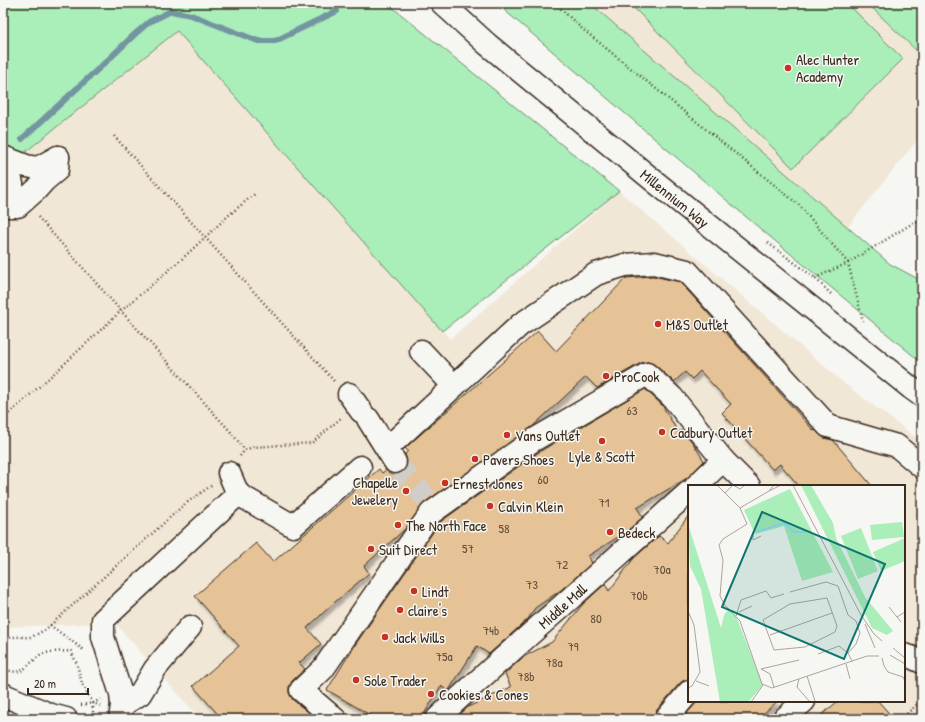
<svg xmlns="http://www.w3.org/2000/svg" width="925" height="722" font-family="'Patrick Hand',sans-serif">
	<defs>
		<filter id="shadow"><feDropShadow dx="2.5" dy="4.5" stdDeviation="1" flood-color="#0004"/></filter>
	</defs>
	<rect width="100%" height="100%" fill="#f6f6f2"/>
	<filter id="ink" filterUnits="userSpaceOnUse"><feTurbulence type="fractalNoise" baseFrequency=".025" numOctaves="2"/><feDisplacementMap in="SourceGraphic" scale="8" xChannelSelector="R" yChannelSelector="G"/><feConvolveMatrix kernelMatrix="1 2 1 2 8 2 1 2 1" color-interpolation-filters="sRGB"/></filter>
	<g filter="url(#ink)">
		<g fill="#f1e7d7" fill-rule="evenodd">
			<path d="M579,3H922V134L842,234Z"/>
			<path d="M177,30L450,339L619,191L845,384L922,442V713L915,719H200L115,623L3,627V169ZM689,486H904V701H689Z"/>
		</g>
		<g fill="#aaeeb9" stroke="#728c6c">
			<path d="M3,3H387L619,191L442,331L177,31L14,161L3,151Z"/>
			<path d="M496,3H590L890,264L922,281V363L745,216Z"/>
			<path d="M629,3H847L903,59L793,168Z"/>
			<path d="M867,3H922V56Z"/>
		</g>
		<g fill="none" stroke-linecap="round" stroke-linejoin="round">
			<path stroke="#7295a1" stroke-width="6" d="M22,139L109,59L135,34L149,22L171,11L191,15L258,41H275L337,11"/>
		</g>
		<g fill="#e5c397" stroke="#3b2a1e" filter="url(#shadow)">
			<path d="M653,276L680,282L814,431L815,430L819,434L824,438L833,440L872,486H799L780,464L773,470L722,413L731,404L700,371L692,379L685,372L674,382L655,365L648,362L641,363L597,388L586,377L532,427L424,503L405,529L364,566L369,573L335,602L307,628L321,644L299,663L305,669L292,681L289,687V693L293,700L312,715L307,719H222L193,686L239,646L195,596L256,543L273,562L379,469L382,473L386,470L390,473L395,474L402,472L406,467L407,462L405,454L408,451L405,448L538,331L556,351L626,278Z"/>
			<path d="M645,389L662,405L678,432L682,430L693,443L704,461L687,478L637,508L643,517L626,532L588,556L592,563L561,590L535,608L528,619L489,654L477,646L449,690L448,691L441,686L421,719H377L327,690L355,645L440,522L539,452Z"/>
			<path d="M689,515V679L684,680L679,684L656,711L654,716V719H455L468,707L511,687L505,674L523,657L552,642L583,604L605,584L609,591L634,558L659,536L668,543Z"/>
			<path d="M698,701H778L757,719H682Z"/>
			<path d="M838,701H878L894,719H817Z"/>
		</g>
		<g fill="none" stroke-linecap="round" stroke-linejoin="round">
			<path stroke="#d1cdc8" stroke-width="22" stroke-dasharray="22 11" stroke-linecap="butt" d="M395,462L427,499"/>
			<g stroke="#3b2a1e" stroke-width="25">
				<g id="minor">
					<path d="M3,157L26,166L38,168L58,157"/>
					<path d="M3,164C14,181 14,186 9,206H18L36,190L45,180L57,170L58,157"/>
					<path d="M421,351L454,386"/>
					<path d="M349,394L361,411"/>
					<path d="M368,419L395,462"/>
					<path d="M396,440L520,325L596,274L625,265L654,263L687,271L828,426L897,446L922,467"/>
					<path d="M229,473L238,494"/>
					<path d="M696,486L723,460"/>
					<path d="M904,655L911,657L922,662"/>
					<path d="M3,694L6,696L51,715L66,719"/>
					<path d="M122,705L140,694L155,669L190,627"/>
					<path d="M120,719L122,705L121,694L103,637V620L238,494L293,526L360,467"/>
					<path d="M335,719L301,690L323,669L431,513L532,441L647,374L672,397L723,460L749,486"/>
					<path id="s1" d="M437,719C487,671 540,626 592,579C625,550 656,521 689,492"/>
					<path d="M666,719L689,692"/>
					<path d="M784,719L804,701"/>
				</g>
			</g>
			<g stroke="#3b2a1e" stroke-width="25">
				<g id="major">
					<path id="s2" d="M442,3L487,44L654,181L911,388L922,396"/>
				</g>
			</g>
			<g stroke="#3b2a1e" stroke-width="2.5" stroke-dasharray="1 3" stroke-linecap="butt">
				<path d="M555,3L580,27L799,205L848,263L863,321"/>
				<path d="M114,136L334,381"/>
				<path d="M38,217L121,311L230,431L245,450"/>
				<path d="M768,243L815,278L831,294"/>
				<path d="M815,278L848,263L913,223L922,221"/>
				<path d="M3,419L60,368L121,311L183,258L230,214L256,193"/>
				<path d="M240,456L245,450L253,447L312,443L341,418"/>
				<path d="M50,625L85,651"/>
				<path d="M3,642C12,634 19,638 30,637C35,636 40,632 45,630L185,504L212,485"/>
				<path d="M3,667L6,670L16,672L23,670L41,654L50,652L71,651L77,664L82,684L93,703L101,706"/>
				<path d="M93,703V719"/>
				<path d="M81,705L93,703L101,699"/>
				<path d="M901,719L922,700"/>
			</g>
			<use href="#minor" stroke="#f6f6f2" stroke-width="22"/>
			<use href="#major" stroke="#f6f6f2" stroke-width="22"/>
		</g>
	</g>
	<g fill="#c8321e" stroke="#f6f6f2" stroke-width="1.5">
		<circle cx="788" cy="68" r="4"/>
		<circle cx="658" cy="324" r="4"/>
		<circle cx="606" cy="376" r="4"/>
		<circle cx="662" cy="432" r="4"/>
		<circle cx="507" cy="435" r="4"/>
		<circle cx="602" cy="441" r="4"/>
		<circle cx="475" cy="459" r="4"/>
		<circle cx="445" cy="483" r="4"/>
		<circle cx="406" cy="491" r="4"/>
		<circle cx="490" cy="506" r="4"/>
		<circle cx="398" cy="525" r="4"/>
		<circle cx="610" cy="532" r="4"/>
		<circle cx="371" cy="549" r="4"/>
		<circle cx="414" cy="591" r="4"/>
		<circle cx="400" cy="610" r="4"/>
		<circle cx="385" cy="637" r="4"/>
		<circle cx="356" cy="680" r="4"/>
		<circle cx="431" cy="694" r="4"/>
	</g>
	<g text-anchor="middle" dominant-baseline="central" stroke-width="3" stroke-linejoin="round" paint-order="stroke">
		<g font-size="13" fill="#66503c">
			<text x="632" y="410">63</text>
			<text x="543" y="479">60</text>
			<text x="604" y="502">71</text>
			<text x="504" y="528">58</text>
			<text x="468" y="548">57</text>
			<text x="562" y="564">72</text>
			<text x="662" y="569">70a</text>
			<text x="532" y="584">73</text>
			<text x="639" y="595">70b</text>
			<text x="596" y="618">80</text>
			<text x="491" y="630">74b</text>
			<text x="573" y="646">79</text>
			<text x="444" y="656">75a</text>
			<text x="554" y="662">78a</text>
			<text x="526" y="676">78b</text>
		</g>
		<g font-size="15" fill="#3b2a1e" stroke="#f6f6f2" text-anchor="start">
			<text x="796" y="59">Alec Hunter<tspan x="796" dy="17">Academy</tspan></text>
			<text x="666" y="324">M&amp;S Outlet</text>
			<text x="614" y="376">ProCook</text>
			<text x="670" y="432">Cadbury Outlet</text>
			<text x="515" y="435">Vans Outlet</text>
			<text x="602" y="456" text-anchor="middle">Lyle &amp; Scott</text>
			<text x="483" y="459">Pavers Shoes</text>
			<text x="398" y="482" text-anchor="end">Chapelle<tspan x="398" dy="17">Jewelery</tspan></text>
			<text x="453" y="483">Ernest Jones</text>
			<text x="498" y="506">Calvin Klein</text>
			<text x="406" y="525">The North Face</text>
			<text x="618" y="532">Bedeck</text>
			<text x="379" y="549">Suit Direct</text>
			<text x="422" y="591">Lindt</text>
			<text x="408" y="610">claire's</text>
			<text x="393" y="637">Jack Wills</text>
			<text x="364" y="680">Sole Trader</text>
			<text x="439" y="694">Cookies &amp; Cones</text>
		</g>
		<g font-size="15" fill="#3b2a1e" stroke="#f6f6f2">
			<text stroke="none"><textPath href="#s2" startOffset="304">Millennium Way</textPath></text>
			<text stroke="none"><textPath href="#s1" startOffset="169">Middle Mall</textPath></text>
		</g>
	</g>
	<g transform="translate(688 485)">
		<rect width="217" height="217" fill="#f6f6f2"/>
		<path d="M113,0H123L145,38L148,53L177,112L205,146L199,150L184,143ZM102,4L145,87L114,96L96,41L67,49L56,25ZM214,37L216,52L184,55L182,40ZM0,39L33,143L36,130L41,124L48,131L75,200L60,217H32L13,104L2,81ZM173,43L190,86L170,94L153,51ZM217,53V76L193,86L185,67Z" fill="#aaeeb9"/>
		<path fill="none" stroke="#96dcf8" stroke-width="2" d="M69,47L96,38L106,47H118"/>
		<path fill="none" stroke="#aba49d" stroke-width="1" d="M29,0L52,23M105,0L173,130L186,149L194,156M81,6L93,0M37,8L45,0L52,4L57,0M52,23L59,39L35,54L31,60L35,75L32,111L36,119L52,136L74,199L84,203L179,171H191M52,23L81,6L86,0M65,47V55L73,51M102,107L138,97L150,101L160,130L168,136L172,148L168,159L160,168L164,176M139,113L149,141L147,147L117,162L86,165L75,135L102,119ZM201,122L209,132M0,126L6,140L12,187L4,201L0,203M51,127L64,121M48,131L53,115L78,106L83,113L96,109M213,137L209,132L217,127M177,139L187,163M82,150L144,128M205,163L217,173M130,169L151,161L160,168M202,170L217,179M194,173L196,181L200,187L215,192L217,196M158,179L162,194M73,184L111,175M73,184L82,189L86,202M119,191L127,216M111,194L109,202L122,217M8,196L21,201M63,217L75,200"/>
		<path fill="#0f766e" fill-opacity="0.15" stroke="#0f766e" stroke-width="2" d="M74,27L197,79L156,174L34,122Z"/>
		<rect width="217" height="217" fill="none" stroke="#3b2a1e" stroke-width="2"/>
	</g>
	<rect width="925" height="722" fill="none" stroke="#f6f6f2" stroke-width="16"/>
	<rect x="8" y="8" width="909" height="706" fill="none" stroke="#3b2a1e" stroke-width="1.5" filter="url(#ink)"/>
	<path d="M28 688v6h60v-6" fill="none" stroke="#3b2a1e" stroke-width="2"/>
	<text x="34" y="688" font-size="12" fill="#3b2a1e" stroke="#f6f6f2" stroke-width="3" paint-order="stroke">20 m</text>
</svg>
